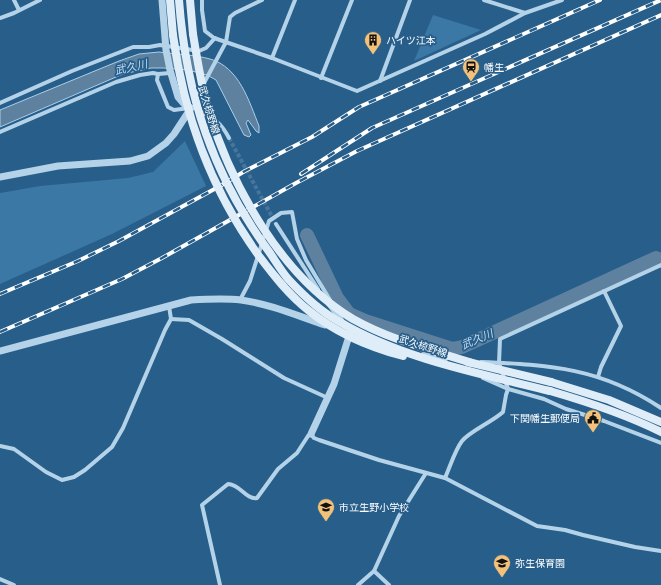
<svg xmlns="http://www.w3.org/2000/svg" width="661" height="585" font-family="Helvetica,'Noto Sans JP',sans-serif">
	<rect width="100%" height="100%" fill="#275e8a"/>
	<g fill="#3b78a6">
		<path d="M433,15L481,30L414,61Z"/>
		<path d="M185,141L206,186L112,234L0,284V193L40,186L128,178L153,172Z"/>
	</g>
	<path fill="#5d819f" stroke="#a9cfea" d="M159,52C173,54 197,55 210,59C239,67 249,101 259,126V133L256,131L248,120L246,123L251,135L249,137L244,135L216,80L207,75L188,70L163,68H151L123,74L0,127V110L119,61L139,54Z"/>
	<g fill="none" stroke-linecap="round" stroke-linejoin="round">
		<path stroke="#a9cfea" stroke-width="2.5" d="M656,258L661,254"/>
		<path stroke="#5d819f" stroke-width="14" d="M307,235L337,298L349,314L365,321L452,349L462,347L656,258L661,261"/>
		<path stroke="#47769c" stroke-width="4" stroke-dasharray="4 2" stroke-linecap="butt" d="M229,138L276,224"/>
		<g stroke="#b4d3e9" stroke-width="4">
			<path d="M14,0L19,10"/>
			<path d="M202,0V10L205,31L214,38L272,58L357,91L485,34L525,13L562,0"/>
			<path d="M484,0L525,13"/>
			<path d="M0,18L14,13L40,0"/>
			<path d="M272,58L295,0"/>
			<path d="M158,74L157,80L168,107L174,110L189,108"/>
			<path d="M321,78L352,0"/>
			<path d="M380,81L410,0"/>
			<path d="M196,98L226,42L230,17L235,13L262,0"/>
			<path d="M0,103L72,71L133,47H149L160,45L199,51L206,48L215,38"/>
			<path d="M199,111C215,120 220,121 229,138"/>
			<path d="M0,132L116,82L140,75L153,73L158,74L170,73"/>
			<path d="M276,224L318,289"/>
			<path d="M240,300L250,281L269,221L281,213L292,212L297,239L306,260L330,300"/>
			<path d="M328,304L339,318"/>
			<path d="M336,309L343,322"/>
			<path d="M171,319L189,320L222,339L284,378L328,398"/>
			<path d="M423,354L446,359"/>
			<path d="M481,362C551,365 601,368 661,408"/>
			<path d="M598,377L601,367L621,326L604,291"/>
			<path d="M483,378L508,389L544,399L566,409L604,421L661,443"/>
			<path d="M0,446L14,449L46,472L62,480L74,477L85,470L112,447L123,428L165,330L171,319L169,306"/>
			<path d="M445,478C450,467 455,450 462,441C470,431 492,422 503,412L506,395L508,389L499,363L500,339L661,265"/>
			<path d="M374,571L389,585"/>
			<path d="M0,579L14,585"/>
			<path d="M220,585L202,505L228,484C240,484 246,500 257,498L278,469L297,453L308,436L311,434L314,438L319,440L379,460L445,478L537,526L565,530L583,535L635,547L661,551"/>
			<path d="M358,585L374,571L399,516L426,473"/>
		</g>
		<g stroke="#b4d3e9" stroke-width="7">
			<path d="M0,177L58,166L130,161L148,156L166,143L174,134L191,108L184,104L178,97L170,70L166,50L162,0"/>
			<path d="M0,351L191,300C207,299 225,298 241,300C270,304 298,316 325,325"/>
			<path d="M311,434L334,384L350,333"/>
		</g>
		<g stroke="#dfedf8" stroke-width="8">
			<path d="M170,0L173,35"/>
			<path d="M190,0L193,34"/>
			<path d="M551,382L609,400L661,422"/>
			<path d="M550,391C588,402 625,414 661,432"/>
		</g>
		<g stroke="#fff" stroke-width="4">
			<g id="rail">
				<path d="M301,174L372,128L661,0"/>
				<path d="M0,294L78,261L119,241L220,186L245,171L312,137L359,107L600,0"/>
				<path d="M0,332L122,279L162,258L296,183L357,151L661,15"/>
			</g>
		</g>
		<use href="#rail" stroke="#275e8a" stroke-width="2.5" stroke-dasharray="8" stroke-linecap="butt"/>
		<g stroke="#dfedf8" stroke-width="8">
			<path d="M179,0C186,95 213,176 270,253C276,262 282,272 289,280C303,295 320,311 338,321C402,359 478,373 550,391"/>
			<path d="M193,34C197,59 201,84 208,109C232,187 281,276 353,319C390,340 432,350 472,363"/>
			<path d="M173,35C184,115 211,190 259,256C274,276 289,295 308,310C336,333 369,347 403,356"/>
			<path d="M468,362L551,382"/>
		</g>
	</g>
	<defs>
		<g id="building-pin" transform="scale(0.9)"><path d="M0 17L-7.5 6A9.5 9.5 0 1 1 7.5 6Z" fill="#f2c17a" stroke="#275e8a"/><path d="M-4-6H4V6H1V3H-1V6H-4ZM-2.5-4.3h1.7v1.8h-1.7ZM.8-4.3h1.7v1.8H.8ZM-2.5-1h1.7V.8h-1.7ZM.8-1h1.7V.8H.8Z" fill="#111"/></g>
		<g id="station-pin" transform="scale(0.9)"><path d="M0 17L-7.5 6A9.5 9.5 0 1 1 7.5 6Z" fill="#f2c17a" stroke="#275e8a"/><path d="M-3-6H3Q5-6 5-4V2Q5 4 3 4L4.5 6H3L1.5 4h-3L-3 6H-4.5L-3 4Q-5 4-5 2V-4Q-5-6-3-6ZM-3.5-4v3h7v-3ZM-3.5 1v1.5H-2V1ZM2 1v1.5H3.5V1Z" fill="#111"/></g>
		<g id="civic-pin" transform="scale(0.9)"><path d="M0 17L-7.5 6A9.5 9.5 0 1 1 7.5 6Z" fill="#f2c17a" stroke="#275e8a"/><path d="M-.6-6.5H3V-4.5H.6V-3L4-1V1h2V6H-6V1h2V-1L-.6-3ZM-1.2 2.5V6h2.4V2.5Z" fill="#111"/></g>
		<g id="school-pin" transform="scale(0.9)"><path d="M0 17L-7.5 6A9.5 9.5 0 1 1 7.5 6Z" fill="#f2c17a" stroke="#275e8a"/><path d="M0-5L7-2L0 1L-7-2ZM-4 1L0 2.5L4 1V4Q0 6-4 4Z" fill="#111"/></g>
	</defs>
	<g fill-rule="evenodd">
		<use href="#building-pin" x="373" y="40"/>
		<use href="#station-pin" x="471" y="67"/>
		<use href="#civic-pin" x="593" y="418"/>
		<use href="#school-pin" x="326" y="507"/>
		<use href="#school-pin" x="502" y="563"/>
	</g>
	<g text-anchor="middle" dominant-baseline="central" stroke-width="3.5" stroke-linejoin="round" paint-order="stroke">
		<g font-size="10" fill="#fff" stroke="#275e8a" text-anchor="start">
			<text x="386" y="40">ハイツ江本</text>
			<text x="484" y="67">幡生</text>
			<text x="580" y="418" text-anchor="end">下関幡生郵便局</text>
			<text x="339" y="507">市立生野小学校</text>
			<text x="515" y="563">弥生保育園</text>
		</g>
		<g font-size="10" fill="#fff" stroke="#275e8a">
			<text transform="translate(209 110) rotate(73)">武久椋野線</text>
			<text transform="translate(423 346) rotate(18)">武久椋野線</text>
		</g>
		<g font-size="11" font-style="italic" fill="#c0dcf1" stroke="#275e8a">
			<text transform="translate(131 67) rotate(-13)">武久川</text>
			<text transform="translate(477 339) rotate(-23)">武久川</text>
		</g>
	</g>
</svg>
